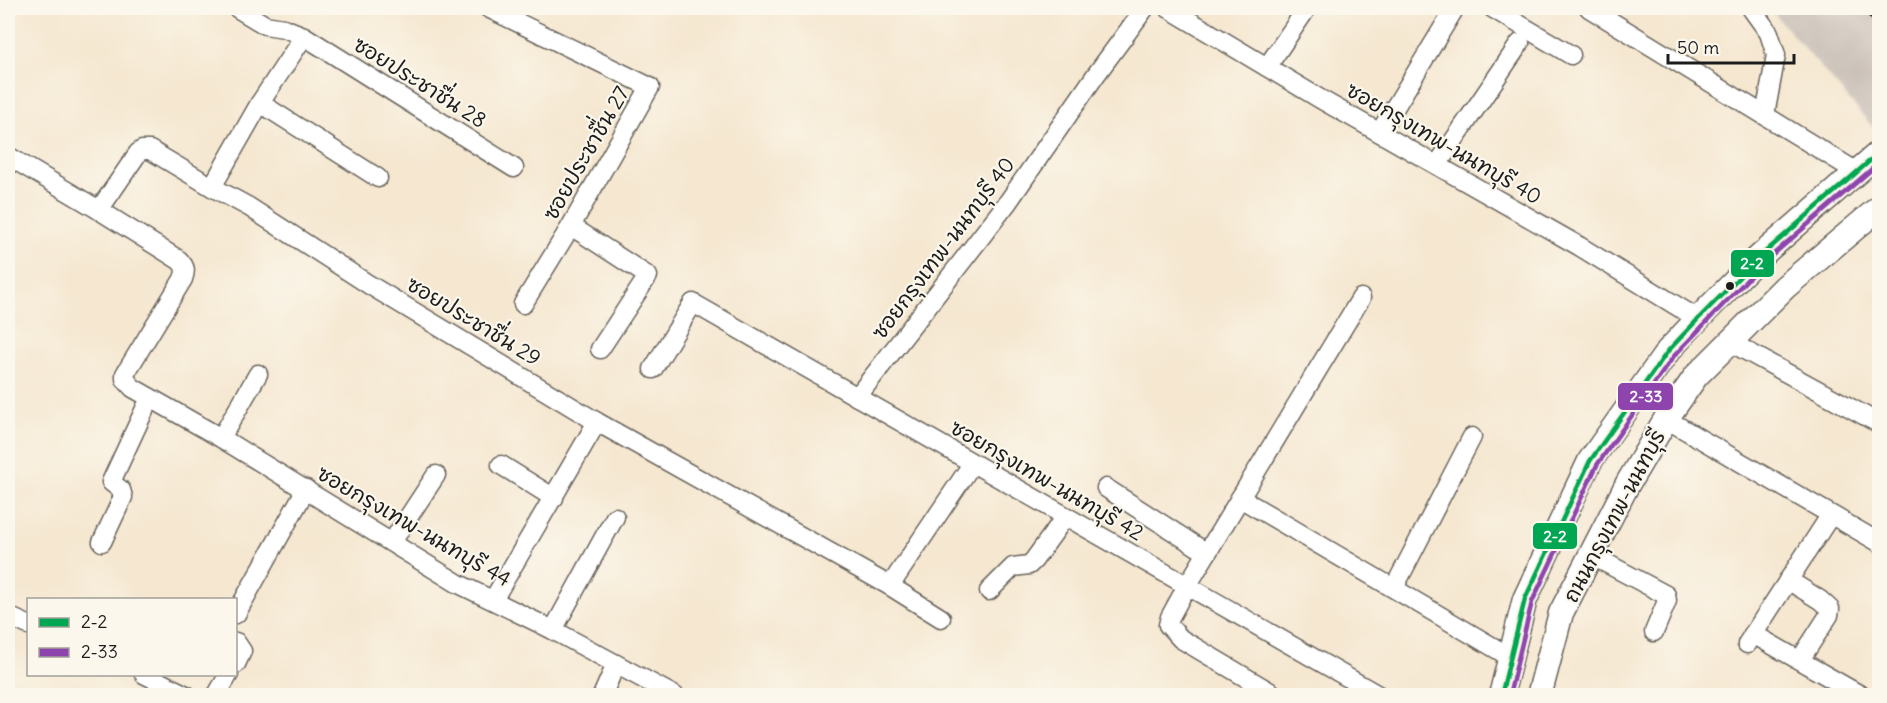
<svg xmlns="http://www.w3.org/2000/svg" width="1887" height="703" font-family="Delius,'Playpen Sans Thai',sans-serif">
	<rect width="100%" height="100%" fill="#fbf7ec"/>
	<filter id="ink" filterUnits="userSpaceOnUse"><feTurbulence type="fractalNoise" baseFrequency=".0167" numOctaves="2"/><feDisplacementMap in="SourceGraphic" scale="12" xChannelSelector="R" yChannelSelector="G"/><feConvolveMatrix kernelMatrix="1 2 1 2 8 2 1 2 1" color-interpolation-filters="sRGB"/></filter>
	<filter id="wash" filterUnits="userSpaceOnUse"><feTurbulence type="fractalNoise" baseFrequency=".008" numOctaves="4" result="noise"/><feDisplacementMap in="SourceGraphic" scale="24" xChannelSelector="R" yChannelSelector="G"/><feGaussianBlur stdDeviation="1.35" result="paint"/><feColorMatrix in="noise" values="0 0 0 0 0 0 0 0 0 0 0 0 0 0 0 0 0 1.4 0 .05"/><feComposite in="paint" operator="in"/></filter>
	<g filter="url(#wash)">
		<rect width="100%" height="100%" fill="#f5e7d0"/>
		<path fill="#ccc2b9" d="M1769,8H1879V134L1832,80Z"/>
	</g>
	<g filter="url(#ink)">
		<g fill="none" stroke-linecap="round" stroke-linejoin="round">
			<g stroke="#68635b" stroke-width="21">
				<g id="minor">
					<path d="M237,8L265,25L284,28L304,36L514,168"/>
					<path d="M488,8L650,87L571,226L523,304"/>
					<path d="M1168,8L1322,100L1579,246L1698,319"/>
					<path d="M1492,8L1571,55"/>
					<path d="M1589,8L1857,172"/>
					<path d="M1751,8L1769,33L1776,55L1765,115"/>
					<path d="M1267,67L1307,8"/>
					<path d="M260,103L378,178"/>
					<path d="M1380,132L1455,8"/>
					<path d="M8,156L99,210L138,153L142,150H150L212,187L249,207L368,284L597,422L890,586L941,618"/>
					<path d="M1437,165L1520,43"/>
					<path d="M212,187L260,103L304,36"/>
					<path d="M99,210L179,260C186,267 186,271 183,279L125,374V379L133,388L221,438L457,583L553,630L675,696"/>
					<path d="M571,226L648,276L600,349"/>
					<path d="M1730,342L1880,424"/>
					<path d="M653,369L693,303L1380,696"/>
					<path d="M857,397L1008,202L1095,76L1145,8"/>
					<path d="M1666,419L1880,543"/>
					<path d="M221,438L258,374"/>
					<path d="M501,465L554,498"/>
					<path d="M1106,488L1207,553"/>
					<path d="M1240,498L1510,657"/>
					<path d="M102,542L123,497L121,490L111,482L150,398"/>
					<path d="M392,542L436,475"/>
					<path d="M1591,555L1666,595L1667,601L1654,632"/>
					<path d="M1788,580L1820,600L1830,609L1829,615L1800,660"/>
					<path d="M890,586L972,464"/>
					<path d="M1394,588L1472,437"/>
					<path d="M989,591L1013,567L1029,565L1034,560L1065,517"/>
					<path d="M493,600L597,422"/>
					<path d="M236,614L306,489"/>
					<path d="M8,616L28,625"/>
					<path d="M553,630L615,517"/>
					<path d="M1753,634L1862,696"/>
					<path d="M236,642L242,651L236,664"/>
					<path d="M1747,644L1830,516"/>
					<path d="M144,674L188,696"/>
					<path d="M1272,693L1181,639L1168,625L1170,617L1187,586L1361,298"/>
					<path d="M216,696L229,674"/>
					<path d="M602,696L616,664"/>
				</g>
			</g>
			<g stroke="#68635b" stroke-width="27">
				<g id="major">
					<path d="M1501,696L1525,599L1590,461L1668,351L1698,319L1756,260L1880,152"/>
					<path d="M1539,696L1561,613L1628,483L1666,419L1696,376L1785,287L1880,207"/>
				</g>
			</g>
			<use href="#minor" stroke="#fff" stroke-width="18"/>
			<use href="#major" stroke="#fff" stroke-width="24"/>
			<path stroke="#1c1c1c" stroke-width="4.5" d="M1864,8L1880,27"/>
			<g stroke="#fbf7ec" stroke-width="9">
				<path id="bus-1" d="M1501,696L1525,599L1590,461L1668,351L1698,319L1756,260L1880,152"/>
			</g>
			<g stroke="#fbf7ec" stroke-width="9">
				<path id="bus-2" d="M1509,696L1532,602L1597,465L1674,356L1761,265L1880,162"/>
			</g>
			<use href="#bus-1" stroke="#00a651" stroke-width="4.5"/>
			<use href="#bus-2" stroke="#8e44ad" stroke-width="4.5"/>
		</g>
	</g>
	<circle fill="#1c1c1c" stroke="#fbf7ec" stroke-width="2" cx="1730" cy="286" r="5"/>
	<g text-anchor="middle" dominant-baseline="central" stroke-width="4.5" stroke-linejoin="round" paint-order="stroke">
		<g font-size="21" fill="#1c1c1c" stroke="#fbf7ec">
			<text transform="translate(420 82) rotate(32)">ซอยประชาชื่น 28</text>
			<text transform="translate(1444 143) rotate(30)">ซอยกรุงเทพ-นนทบุรี 40</text>
			<text transform="translate(586 153) rotate(-60)">ซอยประชาชื่น 27</text>
			<text transform="translate(943 248) rotate(-53)">ซอยกรุงเทพ-นนทบุรี 40</text>
			<text transform="translate(474 321) rotate(31)">ซอยประชาชื่น 29</text>
			<text transform="translate(1047 480) rotate(30)">ซอยกรุงเทพ-นนทบุรี 42</text>
			<text transform="translate(1614 516) rotate(-62)">ถนนกรุงเทพ-นนทบุรี</text>
			<text transform="translate(414 526) rotate(30)">ซอยกรุงเทพ-นนทบุรี 44</text>
		</g>
	</g>
	<g stroke="#fbf7ec" stroke-width="2">
		<rect x="1730" y="249" width="45" height="29" rx="6" fill="#00a651"/>
		<rect x="1617" y="382" width="57" height="29" rx="6" fill="#8e44ad"/>
		<rect x="1532" y="522" width="46" height="28" rx="6" fill="#00a651"/>
	</g>
	<g font-size="16" text-anchor="middle" font-weight="bold" fill="#fff">
		<text x="1752" y="269">2-2</text>
		<text x="1646" y="402">2-33</text>
		<text x="1555" y="542">2-2</text>
	</g>
	<rect width="1887" height="703" fill="none" stroke="#fbf7ec" stroke-width="30"/>
	<rect x="27" y="598" width="210" height="78" fill="#fbf7ec" stroke="#a29f99" stroke-width="1.5"/>
	<rect x="39" y="618" width="30" height="9" fill="#00a651" stroke="#a29f99" stroke-width="1.5"/>
	<text x="81" y="628" font-size="18" fill="#1c1c1c">2-2</text>
	<rect x="39" y="648" width="30" height="9" fill="#8e44ad" stroke="#a29f99" stroke-width="1.5"/>
	<text x="81" y="658" font-size="18" fill="#1c1c1c">2-33</text>
	<path d="M1668 54v9h126v-9" fill="none" stroke="#1c1c1c" stroke-width="3"/>
	<text x="1677" y="54" font-size="18" fill="#1c1c1c" stroke="#fbf7ec" stroke-width="4.5" paint-order="stroke">50 m</text>
</svg>
